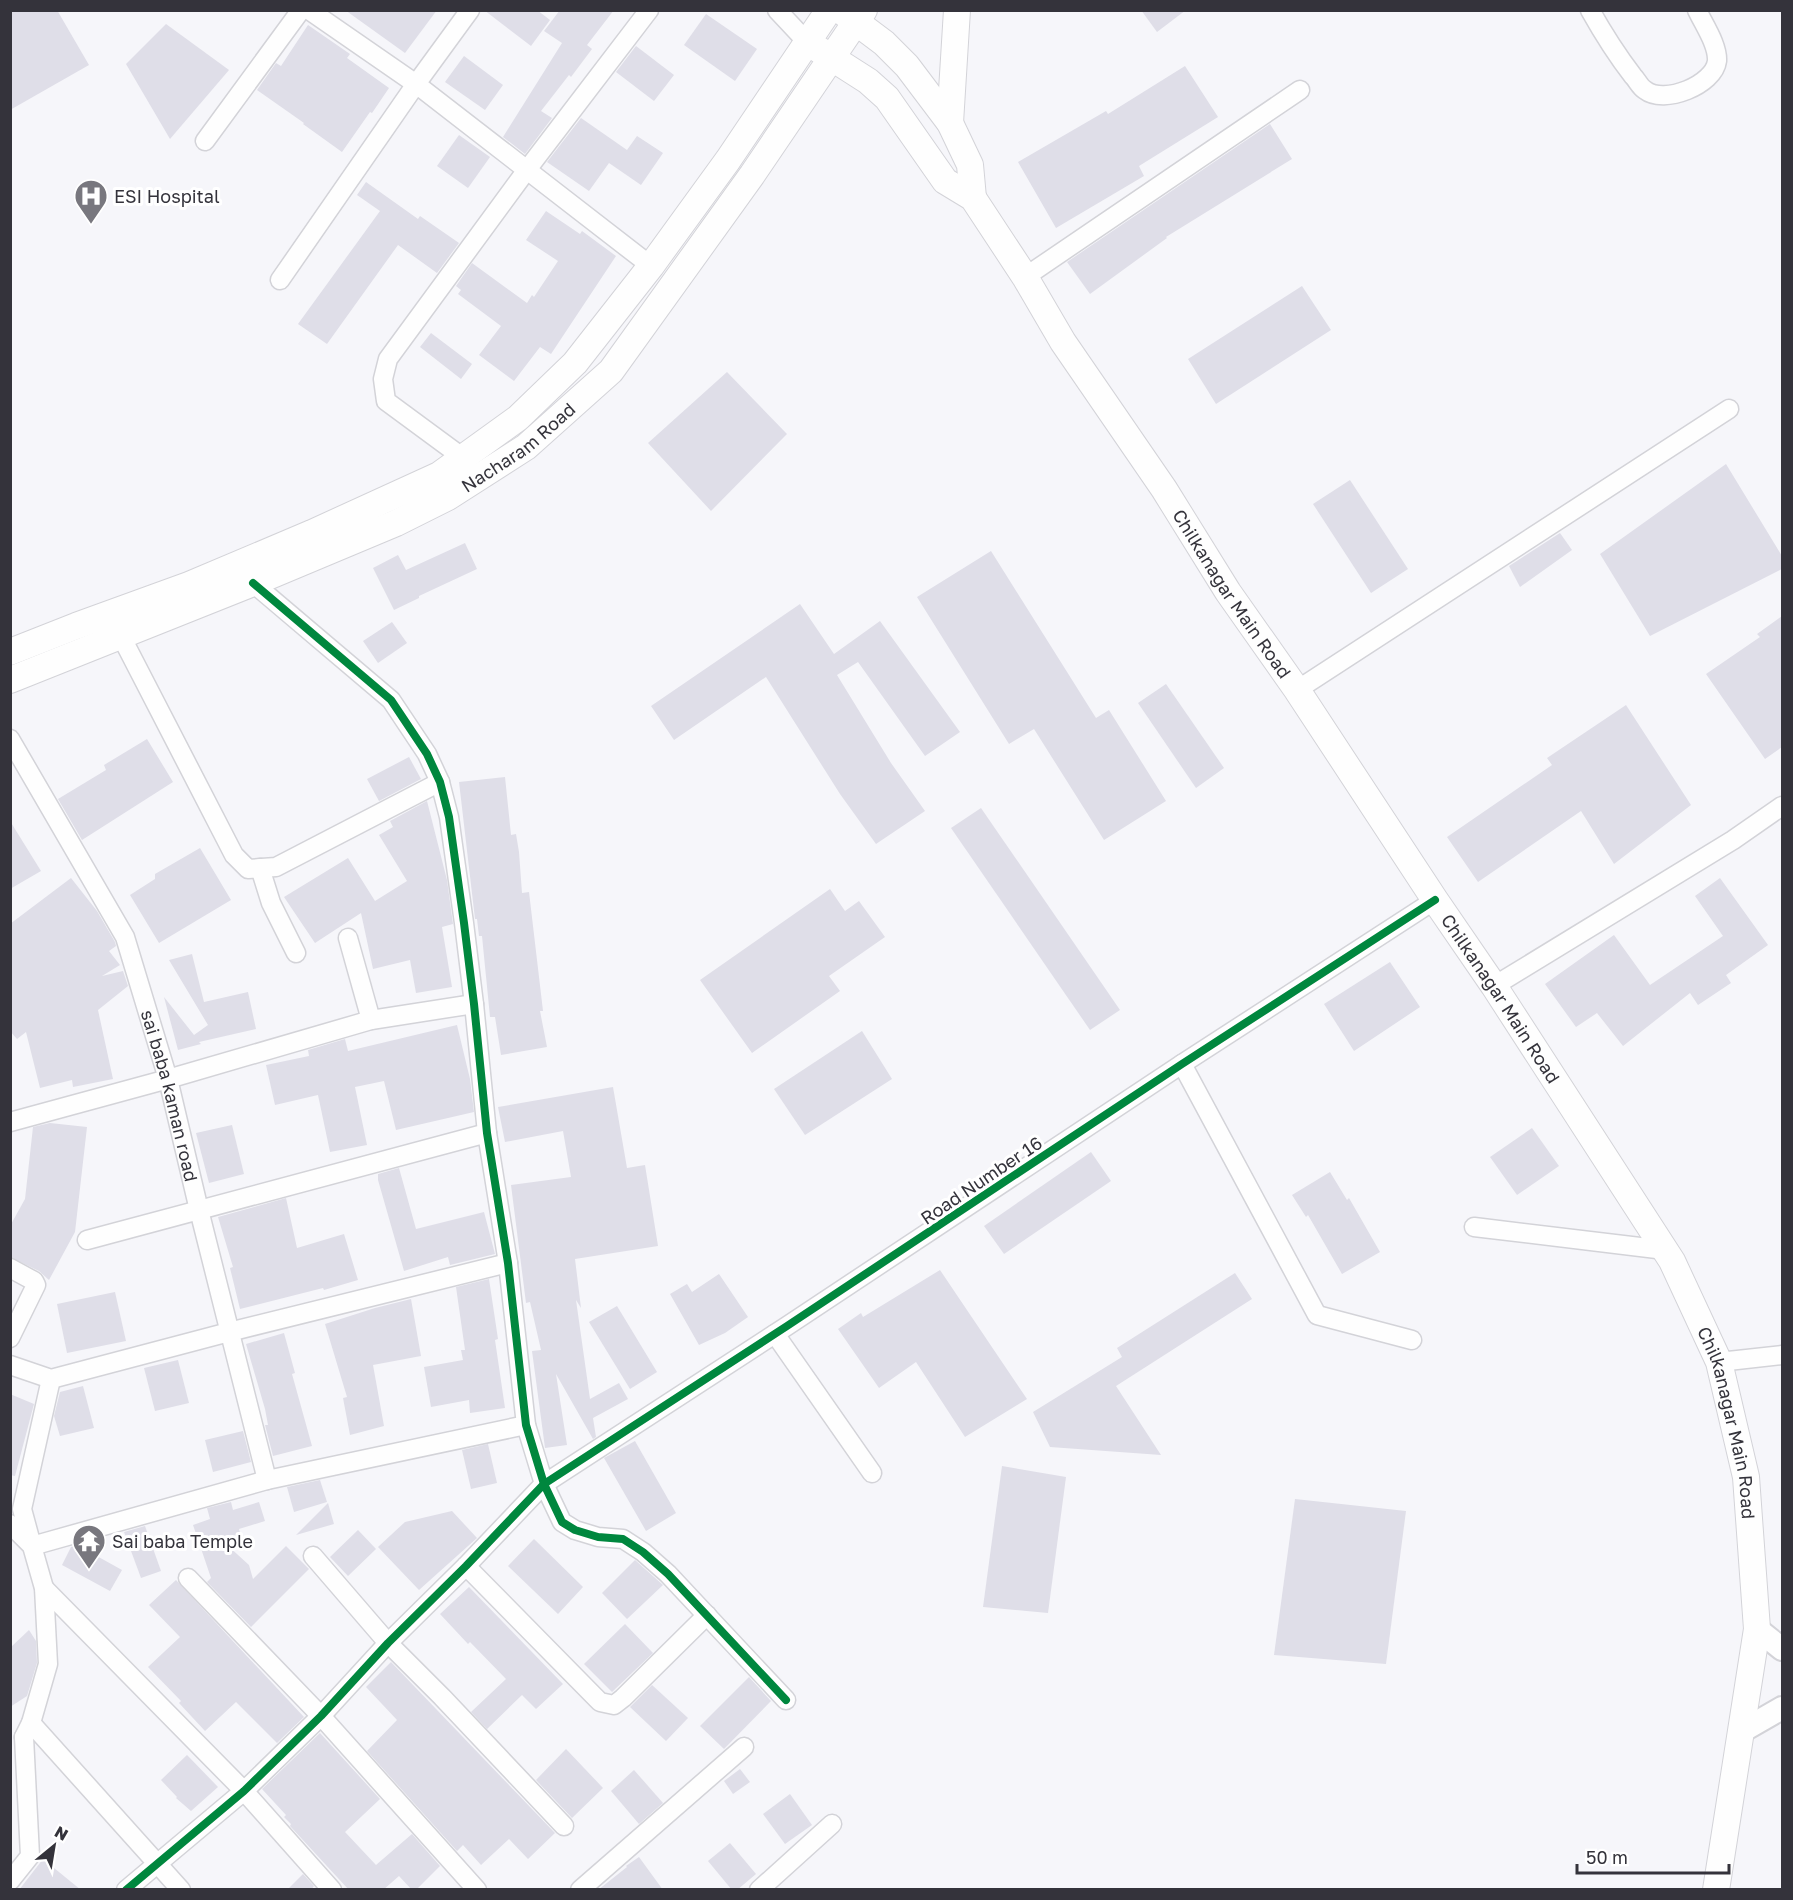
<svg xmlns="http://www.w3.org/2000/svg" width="1793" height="1900" font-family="'Golos Text',sans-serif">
	<rect width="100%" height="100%" fill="#f6f6fa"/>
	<g fill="#dfdee8">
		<path d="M10,10H57L89,65L10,110Z"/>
		<path d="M345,10H437L405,53Z"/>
		<path d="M484,10H537L550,20L531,46Z"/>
		<path d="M560,10H614L587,45L592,49L571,77L569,75L541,111L552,118L525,154L503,137L562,43L544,31Z"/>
		<path d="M1141,10H1186L1157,32Z"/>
		<path d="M706,14L757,49L735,81L684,45Z"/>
		<path d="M166,24L229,70L170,139L126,64Z"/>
		<path d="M308,25L350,54L347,58L389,88L372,113L370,112L342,152L303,124L304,123L257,90L276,63L281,66Z"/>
		<path d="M636,46L674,75L654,101L616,72Z"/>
		<path d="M464,56L503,85L485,110L445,82Z"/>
		<path d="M1185,66L1218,117L1139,166L1144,176L1056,228L1018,162L1106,111L1108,114Z"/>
		<path d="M581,118L627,150L637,136L663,153L641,185L609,163L589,191L547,162Z"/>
		<path d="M1270,124L1292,159L1166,237L1167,238L1090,294L1067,262Z"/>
		<path d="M459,135L490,157L468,188L437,166Z"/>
		<path d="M366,182L418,219L420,216L459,243L437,273L398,245L327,344L298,324L380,211L357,195Z"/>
		<path d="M546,211L580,234L582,231L616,256L551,354L540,347L514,381L479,355L501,326L458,294L461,290L456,286L472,263L527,303L532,295L534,297L558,261L526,240Z"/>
		<path d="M1302,286L1331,330L1216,404L1188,359Z"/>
		<path d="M431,333L472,364L461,379L420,347Z"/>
		<path d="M727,372L787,434L711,511L648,443Z"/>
		<path d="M1726,464L1782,556V569L1650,636L1600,554Z"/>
		<path d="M1350,480L1408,569L1371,593L1313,504Z"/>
		<path d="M1560,533L1572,550L1520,587L1509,566Z"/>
		<path d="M465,543L477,569L419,596V598L394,610L373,568L398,555L406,570Z"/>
		<path d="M991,551L1096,718L1109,710L1166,801L1104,840L1034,729L1009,744L917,597Z"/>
		<path d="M800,604L834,654L880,621L960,732L925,756L858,662L837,675L891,763L925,811L876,844L840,794L766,677L674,740L651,706Z"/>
		<path d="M1782,616V747L1765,759L1706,674L1760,637L1757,634Z"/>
		<path d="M392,622L407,643L378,663L363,641Z"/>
		<path d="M1166,684L1224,768L1196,788L1138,703Z"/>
		<path d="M1626,705L1691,805L1614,864L1581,811L1478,882L1447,837L1552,765L1547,758Z"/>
		<path d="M147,739L173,782L82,840L58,799L106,770L104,765Z"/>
		<path d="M409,757L421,779L379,801L367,779Z"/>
		<path d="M505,777L511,835L516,834L519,852L522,893L529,892L543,1011H540L547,1047L501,1055L495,1017H490L482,936H479L477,919H475L459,782Z"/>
		<path d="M427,801L447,880L453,924L442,927L452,987L416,993L410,960L373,969L361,913L315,943L284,897L348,858L375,901L407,881L379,835L393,827L390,821Z"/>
		<path d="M981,808L1120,1010L1090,1030L951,828Z"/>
		<path d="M10,821L41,871L10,889Z"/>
		<path d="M200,848L231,900L159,943L130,895L155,879V874Z"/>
		<path d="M71,878L97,911L115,942L116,946L109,951L120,965L102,976L123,971L128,986L98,1010L113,1079L73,1087L72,1080L40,1088L26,1032L17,1039L10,1031V924Z"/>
		<path d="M1720,878L1768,945L1726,975L1731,983L1698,1005L1690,993L1623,1046L1597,1013L1576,1027L1545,984L1614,935L1650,985L1723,936L1695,896Z"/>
		<path d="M830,889L845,911L859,901L885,937L829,976L840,991L752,1053L700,980Z"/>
		<path d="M192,954L204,1002L248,992L256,1029L199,1042L201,1044L178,1050L164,997L194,1035L208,1025L169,960Z"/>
		<path d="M1390,962L1420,1007L1354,1051L1324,1004Z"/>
		<path d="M457,1025L470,1079L474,1112L396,1130L384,1081L355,1087L367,1145L330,1152L318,1095L275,1105L266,1065L309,1056L308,1050L345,1039L348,1051Z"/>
		<path d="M862,1031L892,1079L805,1135L774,1089Z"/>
		<path d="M613,1087L627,1168L645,1165L658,1246L575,1259L581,1308L576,1300L590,1399L619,1383L628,1399L593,1418L596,1437L593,1439L556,1374L567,1445L545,1448L532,1351L541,1350L530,1302L526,1303L511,1185L571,1177L563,1131L505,1142L498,1107Z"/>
		<path d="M50,1123L87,1127L75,1232L49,1280L39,1271L10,1257V1226L25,1199L33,1127Z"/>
		<path d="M232,1125L244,1174L209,1183L196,1133Z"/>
		<path d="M1532,1128L1559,1166L1517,1195L1490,1157Z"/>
		<path d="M1091,1152L1111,1181L1004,1254L984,1226Z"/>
		<path d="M399,1168L416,1229L484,1212L495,1254L450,1265L448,1257L404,1271L378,1180V1174Z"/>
		<path d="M1330,1172L1347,1200L1349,1198L1380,1252L1342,1274L1308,1215L1306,1217L1292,1195Z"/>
		<path d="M286,1198L297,1248L344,1234L358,1280L324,1290L323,1288L240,1309L230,1268L233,1267L218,1217Z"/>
		<path d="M940,1270L1027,1399L965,1437L916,1362L879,1388L838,1329L861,1313L863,1317Z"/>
		<path d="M1235,1273L1252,1299L1116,1386L1161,1455L1050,1447L1033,1412L1122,1357L1117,1348Z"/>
		<path d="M719,1274L748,1317L725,1333L699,1345L670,1294L687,1284L692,1292Z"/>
		<path d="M489,1279L498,1339L495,1340L505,1408L470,1413L469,1400L431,1407L424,1367L463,1360L461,1350H465L456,1287Z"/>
		<path d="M115,1292L126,1341L67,1353L57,1304Z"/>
		<path d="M411,1299L421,1356L373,1365L384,1426L350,1435L343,1398L347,1397L325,1324L375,1308Z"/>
		<path d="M617,1306L657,1372L630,1389L589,1322Z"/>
		<path d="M284,1333L295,1373L292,1374L312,1446L273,1456L265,1425H268L265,1409L246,1344Z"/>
		<path d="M178,1360L189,1403L155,1411L144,1368Z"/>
		<path d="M83,1386L94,1428L60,1436L54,1416L60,1392Z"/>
		<path d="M10,1394L34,1404L15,1476L10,1475Z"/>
		<path d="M243,1431L251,1462L213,1472L205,1440Z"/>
		<path d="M635,1441L676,1513L646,1531L604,1458Z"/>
		<path d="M488,1444L497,1483L471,1489L462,1450Z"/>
		<path d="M1002,1466L1066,1477L1048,1613L983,1607Z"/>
		<path d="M320,1480L327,1502L294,1512L287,1487Z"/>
		<path d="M1295,1499L1406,1511L1386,1664L1274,1655Z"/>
		<path d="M231,1502L233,1510L259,1502L265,1521L239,1529L242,1540L226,1544L249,1565L253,1579L286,1546L309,1569L251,1627L207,1582L211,1578L193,1525L210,1519L207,1508Z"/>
		<path d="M328,1503L334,1524L296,1535Z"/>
		<path d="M452,1511L477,1538L419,1590L378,1547L405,1522Z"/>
		<path d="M145,1526L161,1571L141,1578L124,1532Z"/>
		<path d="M358,1530L376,1549L348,1576L330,1557Z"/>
		<path d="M534,1539L583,1587L558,1614L508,1566Z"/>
		<path d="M77,1545L122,1570L110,1591L62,1565L71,1547Z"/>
		<path d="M635,1560L663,1585L627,1619L602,1593Z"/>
		<path d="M176,1580L304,1717L277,1743L236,1702L205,1731L179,1703L181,1701L148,1667L180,1637L149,1605Z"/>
		<path d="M469,1587L563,1684L536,1709L522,1695L487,1729L471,1712L506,1679L470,1642L468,1644L440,1614Z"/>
		<path d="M625,1624L653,1653L612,1692L584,1664Z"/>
		<path d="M29,1630L36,1641L37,1663L27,1696L10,1707V1648Z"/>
		<path d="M391,1662L555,1833L528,1859L509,1839L481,1865L463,1845L457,1851L367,1751L397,1720L366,1687Z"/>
		<path d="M749,1677L771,1701L724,1749L700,1726Z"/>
		<path d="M652,1685L688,1718L666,1741L630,1707Z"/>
		<path d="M320,1733L380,1799L345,1832L376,1865L412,1834L440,1866L416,1890H412L399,1876L383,1890H349L290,1826L291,1824L284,1817L286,1815L262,1789Z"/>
		<path d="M566,1749L603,1788L572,1818L536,1780Z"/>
		<path d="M187,1755L218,1787L191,1811L176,1798L177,1797L161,1780Z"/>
		<path d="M740,1769L750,1782L733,1794L724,1781Z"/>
		<path d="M634,1770L663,1803L639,1824L611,1791Z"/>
		<path d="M790,1794L812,1825L785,1844L763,1814Z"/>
		<path d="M730,1843L756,1874L737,1890H732L708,1861Z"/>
		<path d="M639,1857L663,1890H598L627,1867L626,1866Z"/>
		<path d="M43,1859L81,1890H19Z"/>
		<path d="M303,1874L314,1886L311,1890H287Z"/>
	</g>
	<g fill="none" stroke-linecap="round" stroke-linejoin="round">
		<g stroke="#d3d3d8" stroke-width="21">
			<g id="minor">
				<path d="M309,10L416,84L651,266"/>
				<path d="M777,10L807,42"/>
				<path d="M1590,10C1604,35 1616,54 1633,76C1637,80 1640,87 1645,90C1664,105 1714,85 1717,61C1718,45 1704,25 1697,10"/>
				<path d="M205,141L301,10"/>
				<path d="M1025,277L1300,90"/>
				<path d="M280,280L416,84L470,10"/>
				<path d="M462,457L386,401L383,379L388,359L526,171L649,10"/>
				<path d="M253,583L391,700L427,754L440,782L449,817L464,923L474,1004L487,1133L508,1263L526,1425L544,1484L562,1522L575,1530L598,1537L623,1539L643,1552L668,1574L786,1700"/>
				<path d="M118,626L121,636L234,855L248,869L276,867L440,782"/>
				<path d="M1297,690L1729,409"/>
				<path id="s1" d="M10,739L125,937L168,1079L199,1210L267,1480"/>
				<path d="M260,868L271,903L296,953"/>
				<path d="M348,938L371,1020"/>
				<path d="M1494,986L1733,840L1782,806"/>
				<path d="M1182,1064L1317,1315L1412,1340"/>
				<path d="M10,1122L168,1079L371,1020L474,1004"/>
				<path d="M1474,1227L1665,1250"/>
				<path d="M87,1240L487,1133"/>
				<path d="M10,1268L34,1281L36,1285L10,1338"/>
				<path d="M775,1334L872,1473"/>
				<path d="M1719,1362L1782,1355"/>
				<path d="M10,1365L51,1379L229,1332L508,1263"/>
				<path d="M51,1379L22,1509L32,1546L267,1480L526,1425"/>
				<path d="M10,1524L32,1546L44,1588L48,1664L31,1723L24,1737"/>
				<path d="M313,1556L388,1643L442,1697L564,1826"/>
				<path d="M466,1566L600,1702L614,1705L623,1698L707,1615"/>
				<path d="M188,1578L321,1716L477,1890"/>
				<path d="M44,1588L244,1791L332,1890"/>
				<path d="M31,1723L181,1890"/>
				<path d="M10,1881L30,1856L24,1737"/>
				<path d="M126,1890L244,1791L321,1716L388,1643L466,1566L544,1484L787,1326L1182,1064L1435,900"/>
				<path d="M580,1890L744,1747"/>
				<path d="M759,1890L832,1824"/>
			</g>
		</g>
		<g stroke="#d3d3d8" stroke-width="26">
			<g id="tertiary">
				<path d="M1757,1629L1782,1649"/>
				<path d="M1742,1731L1782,1708"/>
			</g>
		</g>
		<g stroke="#d3d3d8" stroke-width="28">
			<g id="secondary">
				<path d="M844,13L884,43L907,66L950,123L970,165L973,198"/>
				<path id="s2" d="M807,42L868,81L887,98L945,181L973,198L1025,277L1063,342L1164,489L1228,592L1297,690L1435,900L1494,986L1672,1261L1719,1362L1746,1477L1757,1629L1716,1890"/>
				<path d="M950,123L957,10"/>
				<path d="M10,652L76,626L189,585L312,533L439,475L518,418L575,363L651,266L728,160L829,10"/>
				<path id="s3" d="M10,680L253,583L396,523L448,497L526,447L611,371L752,175L864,10"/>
			</g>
		</g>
		<use href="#minor" stroke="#fefefe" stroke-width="18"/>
		<use href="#tertiary" stroke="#fefefe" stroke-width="22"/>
		<use href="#secondary" stroke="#fefefe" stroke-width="26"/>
		<g stroke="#fff" stroke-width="11">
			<g id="cycleway">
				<path d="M253,583L391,700L427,754L440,782L449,817L464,923L474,1004L487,1133L508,1263L526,1425L544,1484L562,1522L575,1530L598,1537L623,1539L643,1552L668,1574L786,1700"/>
				<path d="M126,1890L244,1791L321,1716L388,1643L466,1566L544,1484L787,1326L1182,1064L1435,900"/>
			</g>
		</g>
		<use href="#cycleway" stroke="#00873e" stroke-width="8"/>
	</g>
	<defs>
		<g id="hospital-pin" transform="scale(1.725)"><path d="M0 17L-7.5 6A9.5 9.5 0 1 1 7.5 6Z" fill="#78777e" stroke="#fff"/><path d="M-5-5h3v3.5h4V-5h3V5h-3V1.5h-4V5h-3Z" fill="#fff"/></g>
		<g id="temple-pin" transform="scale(1.725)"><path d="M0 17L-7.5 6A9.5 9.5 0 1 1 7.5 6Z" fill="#78777e" stroke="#fff"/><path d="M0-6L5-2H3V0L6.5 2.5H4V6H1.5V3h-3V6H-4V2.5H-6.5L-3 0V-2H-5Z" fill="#fff"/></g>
	</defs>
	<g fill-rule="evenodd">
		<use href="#hospital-pin" x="91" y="196"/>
		<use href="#temple-pin" x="89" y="1541"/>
	</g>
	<g text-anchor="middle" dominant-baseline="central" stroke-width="6" stroke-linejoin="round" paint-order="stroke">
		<g font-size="18" fill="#34333b" stroke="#fff" text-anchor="start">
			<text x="114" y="196">ESI Hospital</text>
			<text x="112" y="1541">Sai baba Temple</text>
		</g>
		<g font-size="18" fill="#34333b" stroke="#fff">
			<text stroke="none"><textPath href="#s3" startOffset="561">Nacharam Road</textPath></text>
			<text stroke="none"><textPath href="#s2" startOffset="705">Chilkanagar Main Road</textPath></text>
			<text stroke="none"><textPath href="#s2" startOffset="1191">Chilkanagar Main Road</textPath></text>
			<text stroke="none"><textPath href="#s1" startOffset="394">sai baba kaman road</textPath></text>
			<text transform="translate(981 1180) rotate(-34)">Road Number 16</text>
			<text stroke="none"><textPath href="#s2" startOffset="1677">Chilkanagar Main Road</textPath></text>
		</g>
	</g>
	<rect width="1793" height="1900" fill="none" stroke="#34333b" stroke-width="24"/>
	<g transform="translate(54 1846) rotate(30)" stroke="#ffffff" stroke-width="4.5" paint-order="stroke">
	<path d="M0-4.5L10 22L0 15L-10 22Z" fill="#34333b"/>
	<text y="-9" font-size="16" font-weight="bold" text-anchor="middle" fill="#34333b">N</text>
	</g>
	<path d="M1577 1864v9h152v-9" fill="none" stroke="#34333b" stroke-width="3"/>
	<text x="1586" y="1864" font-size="18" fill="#34333b" stroke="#ffffff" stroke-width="4.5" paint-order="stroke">50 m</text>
</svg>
